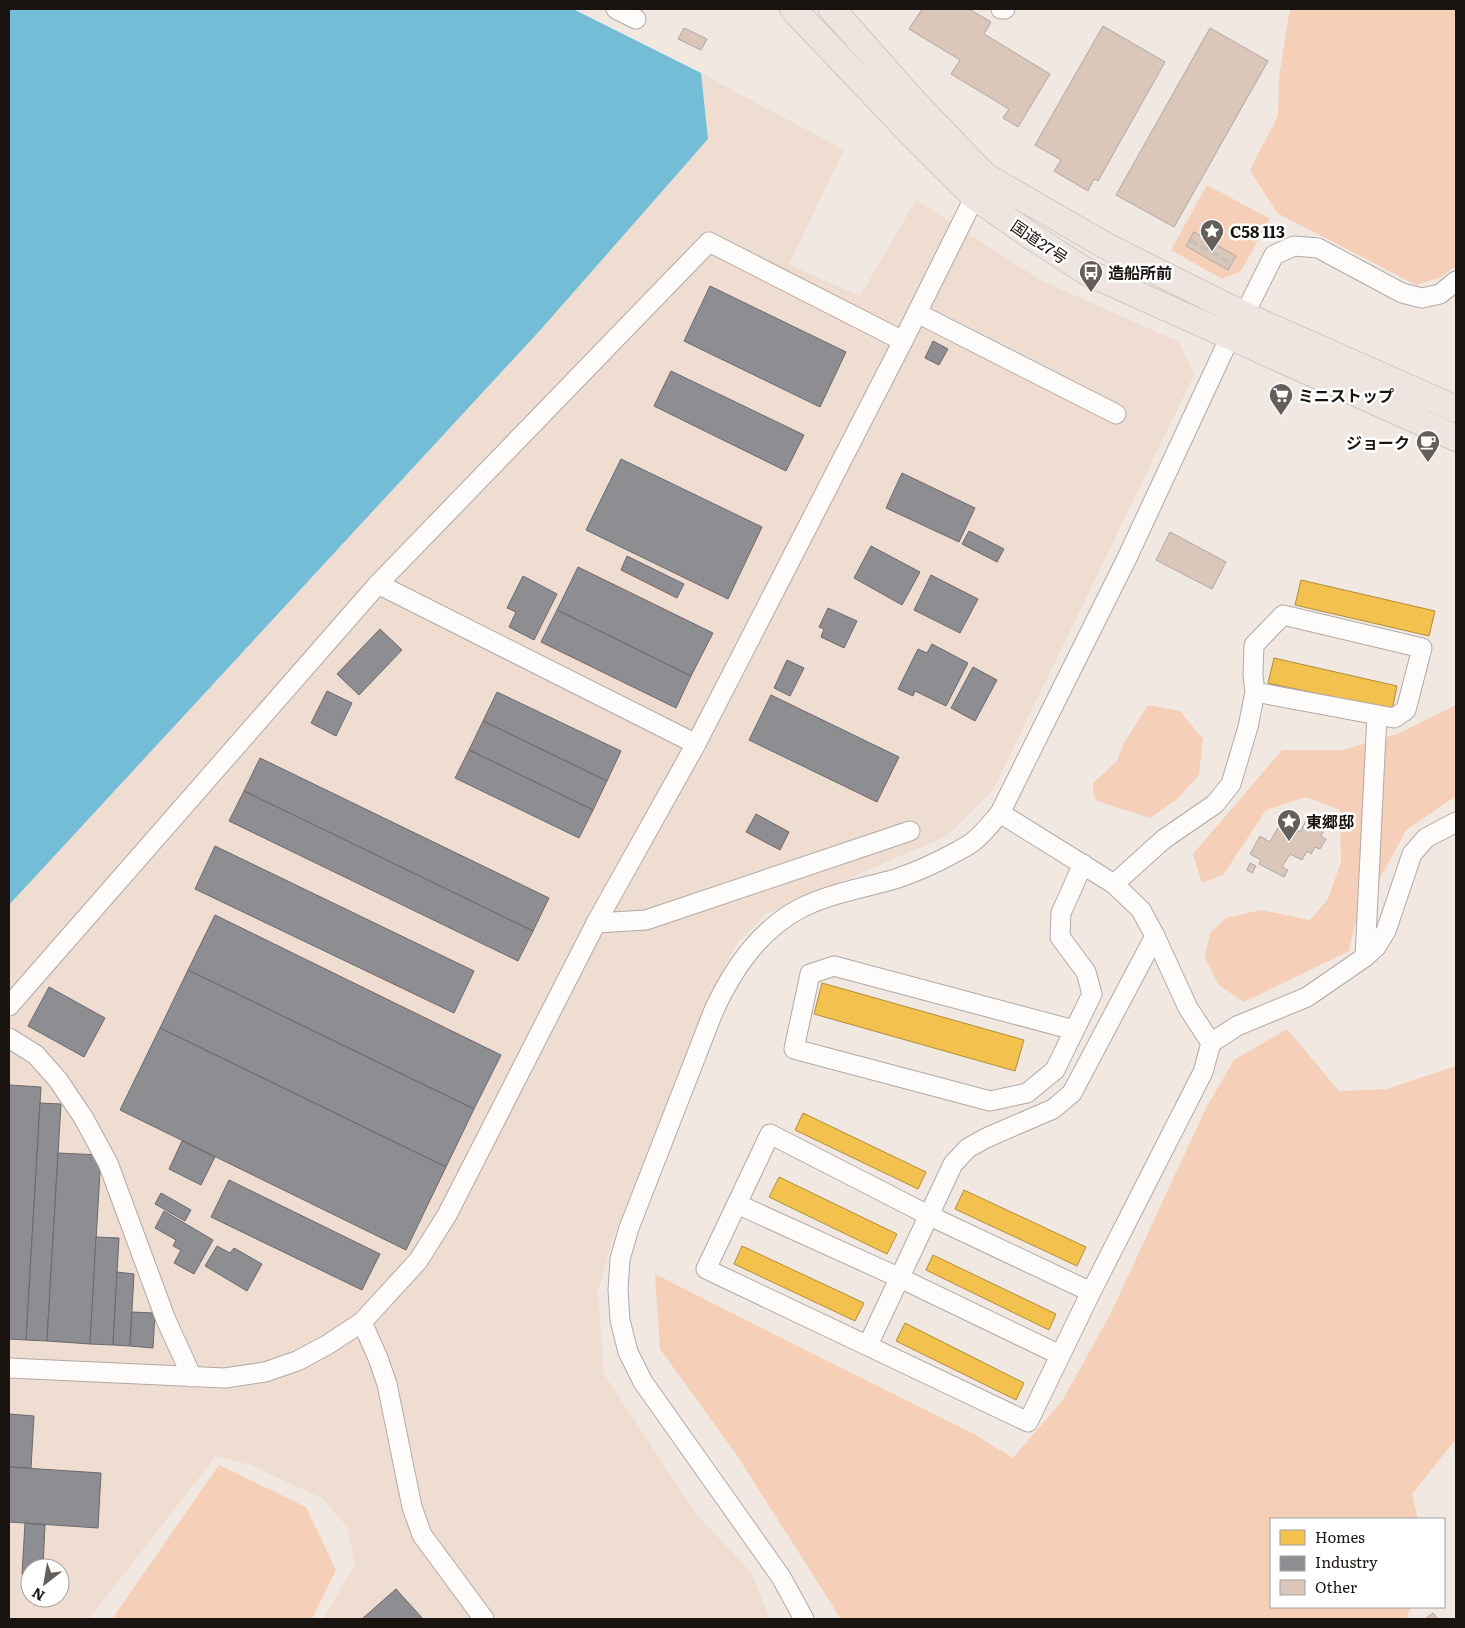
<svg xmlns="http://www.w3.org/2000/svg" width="1465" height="1628" font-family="Literata,'Noto Sans JP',serif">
	<rect width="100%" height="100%" fill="#f2e8e2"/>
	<path fill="#f0ddd2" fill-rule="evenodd" d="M701,73L844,150L789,264L860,296L916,200L1042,281L1179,342L1194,375L993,790L947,836L766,914L737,943L706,1003L611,1244L598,1292L604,1374L697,1515L751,1572L770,1619H323L355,1564L347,1527L323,1499L250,1465L216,1456L89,1619H9V904L708,139ZM30,1568H60V1598H30Z"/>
	<g fill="#f5cfb7">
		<path d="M1290,9H1456V266L1441,277L1416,285L1277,213L1250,170L1278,116L1279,77Z"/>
		<path d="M1207,185L1270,219L1241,271L1222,279L1171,250Z"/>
		<path d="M1148,705L1180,711L1203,739L1199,775L1176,800L1150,818L1097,801L1093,793V783L1117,761L1124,743Z"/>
		<path d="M1456,705V796L1406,830L1354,927L1349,951L1244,1002L1219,985L1205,958L1210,933L1226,918L1261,910L1310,920L1328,899L1341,862L1340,810L1306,797L1266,810L1223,875L1202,883L1193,854L1282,750H1343L1397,734Z"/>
		<path d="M1287,1029L1339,1091L1387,1089L1456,1066V1439L1412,1494L1418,1519H1271V1607H1412L1407,1616L1408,1619H841L736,1454L660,1349L655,1274L811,1353L974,1434L1013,1458L1062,1401L1110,1315L1206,1108L1234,1060Z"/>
		<path d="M219,1465L306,1507L336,1570L312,1619H112Z"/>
	</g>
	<path fill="#73bdd6" d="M9,9H573L701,73L708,139L543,327L9,905Z"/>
	<g fill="#f2c14e" stroke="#b18d3b">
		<path d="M1301,580L1435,611L1429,636L1295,605Z"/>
		<path d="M1274,658L1397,686L1392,710L1268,683Z"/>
		<path d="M822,983L1024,1040L1015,1071L814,1014Z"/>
		<path d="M803,1113L926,1172L918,1189L795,1130Z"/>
		<path d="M779,1177L897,1234L887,1254L769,1197Z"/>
		<path d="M964,1190L1086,1247L1077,1266L955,1209Z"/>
		<path d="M742,1246L864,1303L855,1321L734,1264Z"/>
		<path d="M933,1255L1056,1314L1049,1330L926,1270Z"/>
		<path d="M905,1323L1024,1383L1016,1400L896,1341Z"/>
	</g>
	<g fill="#8d8d92" stroke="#6a696b">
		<path d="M710,286L846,352L820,407L684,341Z"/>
		<path d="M933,341L948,349L939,365L925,358Z"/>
		<path d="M671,371L804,435L786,471L654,406Z"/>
		<path d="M621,459L762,527L728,599L586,530Z"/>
		<path d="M902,473L975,508L959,542L886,508Z"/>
		<path d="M969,531L1004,549L997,562L962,544Z"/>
		<path d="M871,546L920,572L902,605L854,578Z"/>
		<path d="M627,556L684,584L677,598L621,570Z"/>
		<path d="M578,567L713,633L691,676L557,610Z"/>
		<path d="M931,575L978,599L960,633L914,610Z"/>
		<path d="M523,576L557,594L534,640L509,627L516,612L507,608Z"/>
		<path d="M828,608L857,621L844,648L821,637L824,629L819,627Z"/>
		<path d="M557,610L691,676L676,708L541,642Z"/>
		<path d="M380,629L402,650L359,695L337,674Z"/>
		<path d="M932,644L968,663L946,706L915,691L913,696L898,689L918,649L927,653Z"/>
		<path d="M787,660L804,668L790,696L774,688Z"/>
		<path d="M973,667L997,680L975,721L951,708Z"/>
		<path d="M327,691L352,703L336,736L311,723Z"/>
		<path d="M497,692L621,751L607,781L483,721Z"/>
		<path d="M771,695L899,757L877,802L749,740Z"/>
		<path d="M483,721L607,781L593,810L469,750Z"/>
		<path d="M469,750L593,810L579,838L455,778Z"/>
		<path d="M260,758L549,898L533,931L244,791Z"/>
		<path d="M244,791L533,931L518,961L229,821Z"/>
		<path d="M756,814L789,832L780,850L746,832Z"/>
		<path d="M215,846L474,971L454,1013L195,889Z"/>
		<path d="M215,915L501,1055L474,1109L188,970Z"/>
		<path d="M188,970L474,1109L446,1167L160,1028Z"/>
		<path d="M49,987L105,1018L84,1057L28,1026Z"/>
		<path d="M160,1028L446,1167L406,1250L120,1110Z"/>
		<path d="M9,1085L41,1087L26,1340L9,1339Z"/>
		<path d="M40,1103L61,1104L47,1341L26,1340Z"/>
		<path d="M182,1141L215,1157L201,1185L169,1169Z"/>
		<path d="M58,1153L101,1155L90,1344L47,1341Z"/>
		<path d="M229,1180L380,1254L362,1290L211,1217Z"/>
		<path d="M161,1193L191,1210L185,1221L155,1204Z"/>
		<path d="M164,1211L213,1240L194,1274L174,1263L181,1250L173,1246L176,1240L155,1228Z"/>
		<path d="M96,1237L119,1238L113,1345L90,1344Z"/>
		<path d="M217,1246L230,1253L234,1248L262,1264L247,1291L205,1266Z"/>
		<path d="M117,1272L134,1274L130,1346L113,1345Z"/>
		<path d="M132,1312L155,1313L153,1348L130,1346Z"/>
		<path d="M9,1414L34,1416L31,1468L9,1467Z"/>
		<path d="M9,1467L101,1473L98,1528L9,1522Z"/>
		<path d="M25,1523L45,1525L43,1568H30V1574H22Z"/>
		<path d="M396,1589L423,1619H362Z"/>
	</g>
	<g fill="#dac7ba" stroke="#aea7a2">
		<path d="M922,9H969L991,22L984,34L1050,74L1018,127L1003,118L1009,109L951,74L960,60L909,29Z"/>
		<path d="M1103,26L1165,62L1098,181L1094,179L1088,191L1054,171L1061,160L1035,145Z"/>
		<path d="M684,28L707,39L701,50L678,39Z"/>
		<path d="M1210,28L1268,61L1174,227L1116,195Z"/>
		<path d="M1194,232L1236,256L1228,270L1186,246Z"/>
		<path d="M1170,532L1226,562L1212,589L1156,560Z"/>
		<path d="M1308,817L1326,827L1321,836L1326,839L1320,849L1315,847L1311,854L1307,851L1302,860L1290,854L1282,867L1288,870L1284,877L1259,864L1261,860L1250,854L1260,836L1270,842L1281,822L1300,832Z"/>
		<path d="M1250,863L1256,866L1252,873L1247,870Z"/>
		<path d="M1433,1613L1438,1619H1427L1426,1618Z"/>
	</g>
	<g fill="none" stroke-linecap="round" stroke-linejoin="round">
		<g stroke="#b1a9a5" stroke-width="21">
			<g id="minor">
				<path d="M616,9L636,19"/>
				<path d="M1001,9H1005"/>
				<path d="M917,313L1116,414"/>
				<path d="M378,584L696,744"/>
				<path d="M1000,813L1114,884L1141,910L1155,936L1188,1008L1211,1043"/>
				<path d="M1114,884L1164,839L1215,804L1231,784L1248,727L1255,692L1253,675L1254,645L1283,615L1422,648L1406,710L1394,718L1255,692"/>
				<path d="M596,923L646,920L910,831"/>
				<path d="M1365,957L1377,715"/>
				<path d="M9,1006L378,584L709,242L903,341"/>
				<path d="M1074,1030L834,966L810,974L794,1049L990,1101L1027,1093L1055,1070L1092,994L1086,972L1060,937L1061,913L1083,864"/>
				<path d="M9,1038L36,1055L58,1080L83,1117L108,1163L166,1320L192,1377"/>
				<path d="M737,1204L900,1278L1060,1355"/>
				<path d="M1091,1292L930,1216L770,1134L706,1269L1028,1422L1091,1292L1203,1072L1211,1043L1237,1026L1307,997L1365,957L1376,947L1386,931L1412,854L1426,838L1456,822"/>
				<path d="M362,1322L378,1358L387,1384L412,1507L422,1535L484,1619"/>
				<path d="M868,1345L953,1164L968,1148L986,1138L1053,1109L1072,1093L1155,936"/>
				<path d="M9,1368L225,1378L265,1372L297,1361L327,1345L362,1322L418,1261L447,1215L596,923L696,744L903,341L980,186"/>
				<path d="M804,1619L781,1577L643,1382L628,1352L620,1320L618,1290L620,1259L629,1228L714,1010C733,969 759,930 801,908C831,893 864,888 895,879C917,872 938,862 958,851C963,848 969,845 974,841C984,833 992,822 1000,813L1127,558L1230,337L1244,315L1274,255L1294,246L1318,248L1402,293L1422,298L1440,294L1456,281"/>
			</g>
		</g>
		<g stroke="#ccc8c5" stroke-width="28">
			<g id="highway">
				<path d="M793,9L909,131L974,196L1031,236L1087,272L1456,438"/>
				<path d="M832,9L917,105L985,176L1108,247L1244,315L1456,409"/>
			</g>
		</g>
		<use href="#minor" stroke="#fdfcfb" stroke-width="19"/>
		<use href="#highway" stroke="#efe5e0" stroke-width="26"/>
		<path stroke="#c3c1bf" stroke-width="4" stroke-dasharray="8 4" stroke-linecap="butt" d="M1190,240L1232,264"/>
	</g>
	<defs>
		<g id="sight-pin" transform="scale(1.25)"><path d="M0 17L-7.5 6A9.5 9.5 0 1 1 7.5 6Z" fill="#665e5a" stroke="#fff"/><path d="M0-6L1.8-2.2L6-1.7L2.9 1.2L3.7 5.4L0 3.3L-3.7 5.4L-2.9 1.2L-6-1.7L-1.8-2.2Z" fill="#fff"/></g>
		<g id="bus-pin" transform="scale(1.25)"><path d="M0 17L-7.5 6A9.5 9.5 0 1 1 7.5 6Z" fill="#665e5a" stroke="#fff"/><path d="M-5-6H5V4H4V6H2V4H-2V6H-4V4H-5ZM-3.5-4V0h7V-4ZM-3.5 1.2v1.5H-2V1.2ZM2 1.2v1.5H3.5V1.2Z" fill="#fff"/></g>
		<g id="supermarket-pin" transform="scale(1.25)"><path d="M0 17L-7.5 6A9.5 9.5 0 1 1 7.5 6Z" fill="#665e5a" stroke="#fff"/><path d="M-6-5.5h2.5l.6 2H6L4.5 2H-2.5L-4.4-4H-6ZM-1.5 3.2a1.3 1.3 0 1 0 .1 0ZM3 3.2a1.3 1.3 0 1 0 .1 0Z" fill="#fff"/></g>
		<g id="cafe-pin" transform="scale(1.25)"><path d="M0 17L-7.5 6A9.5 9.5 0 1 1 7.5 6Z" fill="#665e5a" stroke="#fff"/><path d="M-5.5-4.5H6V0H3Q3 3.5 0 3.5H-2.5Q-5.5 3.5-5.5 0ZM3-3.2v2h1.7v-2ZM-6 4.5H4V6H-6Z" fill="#fff"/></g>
	</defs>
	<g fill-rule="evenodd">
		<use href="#sight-pin" x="1212" y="231"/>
		<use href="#bus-pin" x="1091" y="272"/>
		<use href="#supermarket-pin" x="1281" y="395"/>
		<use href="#cafe-pin" x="1428" y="442"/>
		<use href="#sight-pin" x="1289" y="821"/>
	</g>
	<g text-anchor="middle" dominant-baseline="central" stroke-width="5" stroke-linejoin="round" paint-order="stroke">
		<g font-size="16" font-weight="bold" fill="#1a1410" stroke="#fff" text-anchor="start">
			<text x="1230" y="231">C58 113</text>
			<text x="1108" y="272">造船所前</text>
			<text x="1298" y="395">ミニストップ</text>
			<text x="1410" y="442" text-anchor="end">ジョーク</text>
			<text x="1306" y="821">東郷邸</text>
		</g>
		<g font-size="16" fill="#1a1410" stroke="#fff">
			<text transform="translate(1040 241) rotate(34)">国道27号</text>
		</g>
	</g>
	<rect width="1465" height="1628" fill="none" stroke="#1a1410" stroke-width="20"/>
	<rect x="1270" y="1518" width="175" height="90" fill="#ffffff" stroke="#a3a19f"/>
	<rect x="1280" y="1530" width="25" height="15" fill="#f2c14e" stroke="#a3a19f"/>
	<text x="1315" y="1543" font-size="15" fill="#1a1410">Homes</text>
	<rect x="1280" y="1556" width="25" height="15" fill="#8d8d92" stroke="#a3a19f"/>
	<text x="1315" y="1568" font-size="15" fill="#1a1410">Industry</text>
	<rect x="1280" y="1580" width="25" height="15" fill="#dac7ba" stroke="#a3a19f"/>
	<text x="1315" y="1593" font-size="15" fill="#1a1410">Other</text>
	<g transform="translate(45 1583) rotate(211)"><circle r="24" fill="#ffffff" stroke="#a3a19f"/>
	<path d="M0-4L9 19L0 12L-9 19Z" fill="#665e5a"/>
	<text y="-8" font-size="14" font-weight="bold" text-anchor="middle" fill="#1a1410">N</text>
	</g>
</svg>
